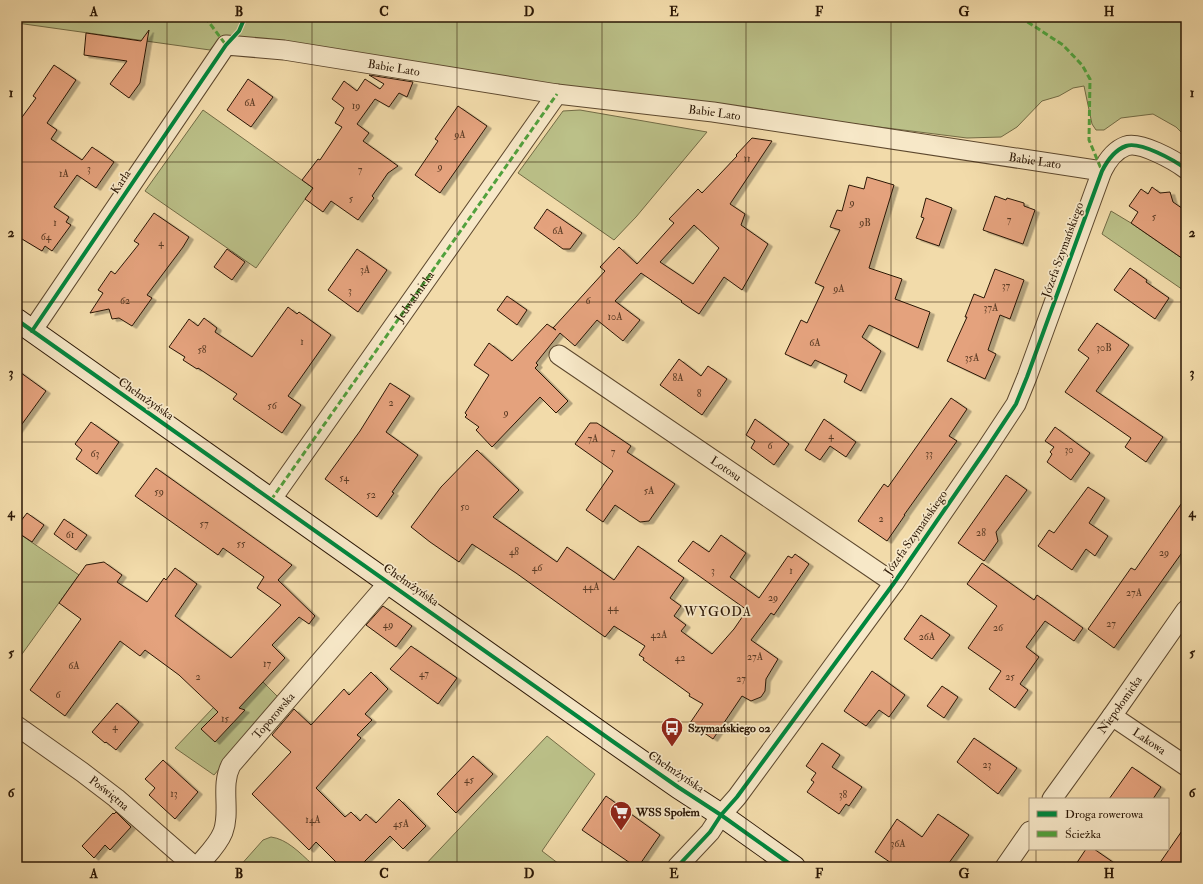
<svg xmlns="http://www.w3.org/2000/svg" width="1203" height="884" font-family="'IM FELL Double Pica',serif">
	<defs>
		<filter id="shadow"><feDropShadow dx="4.5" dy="2.5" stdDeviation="0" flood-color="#0004"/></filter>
	</defs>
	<rect width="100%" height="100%" fill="#f2dbaa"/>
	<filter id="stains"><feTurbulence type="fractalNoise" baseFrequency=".005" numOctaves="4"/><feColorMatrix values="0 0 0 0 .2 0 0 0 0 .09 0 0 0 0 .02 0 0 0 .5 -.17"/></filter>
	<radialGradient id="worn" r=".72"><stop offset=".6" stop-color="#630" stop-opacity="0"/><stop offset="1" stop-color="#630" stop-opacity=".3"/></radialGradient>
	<g fill="#bbc088" stroke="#736c46">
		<path d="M17,17H1186V137L1176,127L1153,114L1121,118L1104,130H1096L1092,124L1084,86L1073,88L1059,96L1042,101L1017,127L1001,137L967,138L560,87L222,36L210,50L17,23Z"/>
		<path d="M203,110L313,188L256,268L145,191Z"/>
		<path d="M580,110L707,132L636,217L614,240L518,173L563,111Z"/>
		<path d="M1111,211L1131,223L1186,261V292L1102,234Z"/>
		<path d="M17,532L79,575L17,661Z"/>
		<path d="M250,669L280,699L214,775L175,748Z"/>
		<path d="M547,736L595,774L542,851L563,867H423Z"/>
		<path d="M271,837C287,839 300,853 312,864L314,867H239L263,840Z"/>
	</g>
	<g fill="#e4a27d" stroke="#2b1705" fill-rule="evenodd" filter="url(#shadow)">
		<path d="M149,30L140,83L129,98L110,84L127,61L84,55L86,33L141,41Z"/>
		<path d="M54,65L76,80L47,123L57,130L51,139L82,160L92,147L114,162L96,188L77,175L54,207L69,217L66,222L71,225L52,251L45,246L42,251L17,236V124L36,98L33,96Z"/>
		<path d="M369,75L413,82L407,97L399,93L389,107L375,99L357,124L369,133L363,141L398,166L388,173L372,196L374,198L358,220L331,201L323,212L305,199L313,188L302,180L318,159L320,160L342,127L335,123L344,108L332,99L344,81L357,91L365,79L380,89L384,84Z"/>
		<path d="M248,79L273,97L251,127L227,110Z"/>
		<path d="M458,106L487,126L440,193L415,175L438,141L435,139Z"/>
		<path d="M752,138L772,141L730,204L745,214L741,225L768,244L742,290L724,277L699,314L681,302L682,301L641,273L615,301L640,320L623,341L597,320L575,346L560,333L536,363L538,365L535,368L568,401L556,413L540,397L492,447L476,430L479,427L465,417L467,415L465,413L489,375L474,365L489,343L512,361L547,324L556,330L553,328L605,271L600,267L619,247L637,264L674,223L669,219L698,189L702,193L737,156L736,155ZM694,225L719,248L693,284L660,262Z"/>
		<path d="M867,177L894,185L869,268L902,279L895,299L930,312L918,348L869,325L862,337L881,351L861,391L844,382L847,375L815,360L811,366L785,354L801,320L807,323L824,287L815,283L840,230L830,227L837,210L842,211L849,185L864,189Z"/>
		<path d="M1152,187L1160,193L1170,192L1173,202L1186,211V261L1131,223L1138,212L1129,206L1141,189L1148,194Z"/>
		<path d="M995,196L1006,200L1007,198L1024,203V206L1035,210L1023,244L983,230Z"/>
		<path d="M926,198L952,208L939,246L916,238L924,218L921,217Z"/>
		<path d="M547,209L582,233L570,249H563L534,228Z"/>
		<path d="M154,213L189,237L183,247L147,295L152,298L132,326L119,318L112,319L109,309L90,313L103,293L98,290L111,271L115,274L139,244L134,241Z"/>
		<path d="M227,249L245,262L232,280L214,267Z"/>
		<path d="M357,249L387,270L358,312L328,290Z"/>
		<path d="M1130,268L1147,280L1146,282L1169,298L1155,319L1114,290Z"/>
		<path d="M995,269L1024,280L1010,319L1000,315L988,350L996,354L985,379L947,361L967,317H965L974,294L984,298Z"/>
		<path d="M507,296L527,310L517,325L497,310Z"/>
		<path d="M288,307L297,314L299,312L331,335L288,396L301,405L282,433L233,399L237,394L198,368L197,369L183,360L185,357L169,347L189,319L198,326L204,318L217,328L215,332L252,357Z"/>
		<path d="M1097,323L1129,345L1096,391L1163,437L1146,462L1125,447L1131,438L1065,392L1089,358L1078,350Z"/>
		<path d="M679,359L701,376L708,366L727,379L702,415L660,385Z"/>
		<path d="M17,370L46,391L17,431Z"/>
		<path d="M390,383L410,396L386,432L418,455L392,492L394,493L377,517L325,479L360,431Z"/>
		<path d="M951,398L967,409L949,436L957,441L904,515H905L887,541L858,521L884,484L888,487Z"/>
		<path d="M755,419L789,444L774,465L751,448L755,441L746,435Z"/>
		<path d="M824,419L856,442L846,457L830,446L820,460L805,450Z"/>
		<path d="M91,422L119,442L97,474L76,459L82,450L75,444Z"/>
		<path d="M590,423H597L631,446L627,452L675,484L649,521L640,522L615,505L603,522L586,510L613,471L575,444Z"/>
		<path d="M1055,427L1090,453L1071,480L1047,462L1052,454L1050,452L1054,447L1045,441Z"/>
		<path d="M477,450L519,490L493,517L557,562L567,547L614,580L638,546L684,578L670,598L681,606L674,616L686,625L681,631L712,654L734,629L747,610L678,561L693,541L709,552L721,535L746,553L730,577L759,598L788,556L792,558L795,554L809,564L774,615L771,613L751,640L778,659L766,679L765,691L761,697L751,701L742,696L713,739L690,723L703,704L689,696L690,694L643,660L644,658L639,655L645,646L614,626L605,637L516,573L472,544L459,562L430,542L411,527L441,487Z"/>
		<path d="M156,468L292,565L278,580L315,616L309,624L299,617L272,645L285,658L239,708L245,710L215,742L201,729L218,712L179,675L145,650L140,656L120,641L65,716L30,690L81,619L59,603L86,565L104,562L122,575L117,582L147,602L164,578L166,580L175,568L197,584L175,616L231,658L281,605L257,588L264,577L223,548L218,555L135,496Z"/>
		<path d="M1006,475L1027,490L996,532L998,541L984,561L958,543Z"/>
		<path d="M1088,487L1105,498L1089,523L1108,536L1095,556L1086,549L1072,570L1038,546L1049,530L1054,533Z"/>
		<path d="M1186,497V547L1114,648L1088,629L1131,568L1135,570Z"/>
		<path d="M27,513L44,525L32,542L17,532V526Z"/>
		<path d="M64,519L87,535L76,550L54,534Z"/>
		<path d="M982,563L1034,600L1037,595L1083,628L1074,641L1045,621L1026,647L1039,657L1020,684L1028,690L1015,708L989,689L1001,671L968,648L997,606L967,584Z"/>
		<path d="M383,606L412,626L396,647L366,625Z"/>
		<path d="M921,615L950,635L932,659L904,639Z"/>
		<path d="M411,646L457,678L438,704L390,669Z"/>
		<path d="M872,671L905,695L889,717L879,710L866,726L844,711Z"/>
		<path d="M371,672L388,689L365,714L372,720L357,735L361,738L316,788L345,817L351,812L360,821L366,814L376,823L399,799L426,826L403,849L390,836L359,867H341L316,842L309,850L252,794L291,752L272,735L294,709L311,725L344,689L349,695Z"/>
		<path d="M942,686L958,697L944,718L927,706Z"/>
		<path d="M117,703L139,722L116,750L106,742L105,743L92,732Z"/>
		<path d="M974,738L1017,768L998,794L957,762Z"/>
		<path d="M822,743L840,755L832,767L862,787L849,806L846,804L839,814L807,792L814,782L811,780L816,773L806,766Z"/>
		<path d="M473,756L493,774L456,813L437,794Z"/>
		<path d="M163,760L198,792L175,819L149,795L155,788L145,779Z"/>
		<path d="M1132,767L1161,787L1153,799H1109Z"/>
		<path d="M606,796L660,835L638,867H636L582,830Z"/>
		<path d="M116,812L131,827L110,850L105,845L94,858L82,846L113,813L114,814Z"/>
		<path d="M938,814L969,835L946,867H897L875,852L897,819L922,837Z"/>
		<path d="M1186,825V867H1157Z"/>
		<path d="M1086,849H1094L1120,867H1074Z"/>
	</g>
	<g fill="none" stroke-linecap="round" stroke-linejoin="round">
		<g stroke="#5d482e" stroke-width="21">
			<g id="street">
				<path id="s1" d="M32,331L226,45L284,50L557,94L713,112L1102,171"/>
				<path id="s2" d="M559,355L894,583"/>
				<path id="s3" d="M271,500L557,94"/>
				<path id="s4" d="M1112,716L1186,766"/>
				<path id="s5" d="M17,726L82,772L116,798L195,867"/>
				<path id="s6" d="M1052,799L1112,716L1186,610"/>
				<path id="s7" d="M197,867C206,856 218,845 223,832C231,811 220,786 231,765L389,582"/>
				<path d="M677,867L710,832L721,815L737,797L894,583L985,451L1016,404L1027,377L1102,171C1107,161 1115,150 1126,146C1140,141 1174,160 1186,169"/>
				<path d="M1005,867L1030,831"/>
			</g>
		</g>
		<g stroke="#2b1705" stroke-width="24">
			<path id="secondary" d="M17,320L615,743L678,787L721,815L794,867"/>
		</g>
		<use href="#street" stroke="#f7e8c8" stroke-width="19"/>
		<use href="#secondary" stroke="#f7e8c8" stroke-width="22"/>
		<g stroke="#51a13d" stroke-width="3" stroke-dasharray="6 3" stroke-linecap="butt">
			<path d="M205,17L226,45L228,43"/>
			<path d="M1020,17L1063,45L1082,65L1090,79L1089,140L1102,171"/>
			<path d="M271,500L557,94"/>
		</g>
		<g stroke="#f7e8c8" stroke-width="6">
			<g id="cycleway">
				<path d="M17,320L615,743L678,787L721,815L794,867"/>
				<path d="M32,331L226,45L239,31L245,17"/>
				<path d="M677,867L710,832L721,815L737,797L894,583L985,451L1016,404L1027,377L1102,171C1107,161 1115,150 1126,146C1140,141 1174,160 1186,169"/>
			</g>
		</g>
		<use href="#cycleway" stroke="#00873e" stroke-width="4"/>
	</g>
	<path fill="none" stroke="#2b1705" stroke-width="1" stroke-opacity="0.55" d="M167,17V867M312,17V867M457,17V867M602,17V867M746,17V867M891,17V867M1036,17V799M17,162H1186M17,302H1186M17,442H1186M17,582H1186M17,722H1186M1036,849V867"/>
	<defs>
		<g id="bus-pin" transform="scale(1.15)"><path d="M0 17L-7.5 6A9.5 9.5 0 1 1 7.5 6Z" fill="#8f2418" stroke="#f7e8c8"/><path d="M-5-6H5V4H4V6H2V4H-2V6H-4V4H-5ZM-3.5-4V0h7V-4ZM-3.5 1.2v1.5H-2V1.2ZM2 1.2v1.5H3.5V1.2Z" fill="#fff"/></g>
		<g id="supermarket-pin" transform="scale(1.15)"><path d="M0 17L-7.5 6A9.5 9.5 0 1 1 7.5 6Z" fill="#8f2418" stroke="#f7e8c8"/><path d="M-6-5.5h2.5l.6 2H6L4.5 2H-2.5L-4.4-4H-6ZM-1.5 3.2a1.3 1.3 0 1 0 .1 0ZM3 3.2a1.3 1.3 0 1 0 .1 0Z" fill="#fff"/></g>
	</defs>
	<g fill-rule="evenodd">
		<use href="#bus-pin" x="672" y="728"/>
		<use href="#supermarket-pin" x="621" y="812"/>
	</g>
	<g text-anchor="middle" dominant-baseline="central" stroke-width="3.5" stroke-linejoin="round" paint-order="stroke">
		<g font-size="10" fill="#593a23">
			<text x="250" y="103">6A</text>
			<text x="356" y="106">19</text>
			<text x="460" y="135">9A</text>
			<text x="747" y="159">11</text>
			<text x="440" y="167">9</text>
			<text x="89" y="169">3</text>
			<text x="360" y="170">7</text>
			<text x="64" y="174">1A</text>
			<text x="351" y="199">5</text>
			<text x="852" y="203">9</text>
			<text x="1154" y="217">5</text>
			<text x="1009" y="220">7</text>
			<text x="55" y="223">1</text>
			<text x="865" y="223">9B</text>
			<text x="558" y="231">6A</text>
			<text x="46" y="237">64</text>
			<text x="161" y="243">4</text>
			<text x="365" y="270">3A</text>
			<text x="1006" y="286">37</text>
			<text x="839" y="289">9A</text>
			<text x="350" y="291">3</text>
			<text x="125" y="301">62</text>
			<text x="588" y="301">6</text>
			<text x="991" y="308">37A</text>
			<text x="615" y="317">10A</text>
			<text x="302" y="342">1</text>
			<text x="815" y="343">6A</text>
			<text x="1104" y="348">30B</text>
			<text x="202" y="350">58</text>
			<text x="972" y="358">35A</text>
			<text x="678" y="378">8A</text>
			<text x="699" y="394">8</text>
			<text x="391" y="403">2</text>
			<text x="272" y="406">56</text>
			<text x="506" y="413">9</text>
			<text x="831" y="436">4</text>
			<text x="593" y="439">7A</text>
			<text x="770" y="446">6</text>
			<text x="1069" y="450">30</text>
			<text x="613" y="452">7</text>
			<text x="95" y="454">63</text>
			<text x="929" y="454">33</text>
			<text x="344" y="478">54</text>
			<text x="649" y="491">5A</text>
			<text x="159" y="492">59</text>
			<text x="371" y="495">52</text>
			<text x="465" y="507">50</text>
			<text x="881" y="519">2</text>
			<text x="204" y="524">57</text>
			<text x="981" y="533">28</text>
			<text x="70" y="535">61</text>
			<text x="241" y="544">55</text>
			<text x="514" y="552">48</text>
			<text x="1164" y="553">29</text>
			<text x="537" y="568">46</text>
			<text x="713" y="571">3</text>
			<text x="791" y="571">1</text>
			<text x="591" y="587">44A</text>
			<text x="1134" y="593">27A</text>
			<text x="773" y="598">29</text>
			<text x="613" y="608">44</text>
			<text x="1111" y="624">27</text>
			<text x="388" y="625">49</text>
			<text x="998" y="628">26</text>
			<text x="659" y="635">42A</text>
			<text x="927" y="637">26A</text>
			<text x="755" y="657">27A</text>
			<text x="680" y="658">42</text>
			<text x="267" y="664">17</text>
			<text x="74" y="666">6A</text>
			<text x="424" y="674">47</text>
			<text x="198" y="677">2</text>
			<text x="1010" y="677">25</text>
			<text x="741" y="679">27</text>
			<text x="58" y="695">6</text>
			<text x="225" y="719">15</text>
			<text x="115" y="727">4</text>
			<text x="987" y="765">23</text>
			<text x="469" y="780">45</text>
			<text x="174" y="794">13</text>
			<text x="843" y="795">38</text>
			<text x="313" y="820">14A</text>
			<text x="401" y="824">45A</text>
			<text x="898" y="844">36A</text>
		</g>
		<g font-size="12" fill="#2b1705" stroke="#f7e8c8">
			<text stroke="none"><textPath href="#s1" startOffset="515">Babie Lato</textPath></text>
			<text stroke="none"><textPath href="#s1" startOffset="839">Babie Lato</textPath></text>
			<text stroke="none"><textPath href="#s1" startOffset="1163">Babie Lato</textPath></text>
			<text transform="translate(121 182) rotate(-56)">Karla</text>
			<text transform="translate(1063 250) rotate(-70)">Józefa Szymańskiego</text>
			<text stroke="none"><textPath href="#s3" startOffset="249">Jedwabnicka</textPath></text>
			<text transform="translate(146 399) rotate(35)">Chełmżyńska</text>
			<text stroke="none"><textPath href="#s2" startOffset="202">Lotosu</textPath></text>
			<text transform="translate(916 533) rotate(-55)">Józefa Szymańskiego</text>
			<text transform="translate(411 585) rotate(35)">Chełmżyńska</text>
			<text stroke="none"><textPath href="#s6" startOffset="116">Niepołomicka</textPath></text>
			<text stroke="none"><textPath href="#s7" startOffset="177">Toporowska</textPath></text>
			<text stroke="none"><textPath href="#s4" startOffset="45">Lakowa</textPath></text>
			<text transform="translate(676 772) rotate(34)">Chełmżyńska</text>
			<text stroke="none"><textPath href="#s5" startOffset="114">Poświętna</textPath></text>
		</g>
		<g font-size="12" font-weight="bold" fill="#2b1705" stroke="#f7e8c8" text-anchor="start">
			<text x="688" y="728">Szymańskiego 02</text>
			<text x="636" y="812">WSS Społem</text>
		</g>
		<g font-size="13" letter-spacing="1" fill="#2b1705" stroke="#f7e8c8">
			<text x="718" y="612">WYGODA</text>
		</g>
	</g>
	<rect width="1203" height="884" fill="none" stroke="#f2dbaa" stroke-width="44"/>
	<rect x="1029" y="798" width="140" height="52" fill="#f7e8c8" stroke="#a5947a"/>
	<rect x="1037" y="811" width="20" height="6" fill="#00873e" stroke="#a5947a"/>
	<text x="1065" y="818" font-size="12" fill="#2b1705">Droga rowerowa</text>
	<rect x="1037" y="831" width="20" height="6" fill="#51a13d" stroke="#a5947a"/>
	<text x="1065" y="838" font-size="12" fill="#2b1705">Ścieżka</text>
	<rect x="22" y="22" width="1159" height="840" fill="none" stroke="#2b1705" stroke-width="1.5"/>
	<g font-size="13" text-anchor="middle" font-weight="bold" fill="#2b1705">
		<text x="94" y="16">A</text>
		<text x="239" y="16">B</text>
		<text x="384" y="16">C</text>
		<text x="529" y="16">D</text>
		<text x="674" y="16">E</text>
		<text x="819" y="16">F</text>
		<text x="964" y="16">G</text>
		<text x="1109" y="16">H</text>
		<text x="11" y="97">1</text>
		<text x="1192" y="97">1</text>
		<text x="11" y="237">2</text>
		<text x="1192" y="237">2</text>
		<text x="11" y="377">3</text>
		<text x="1192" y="377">3</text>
		<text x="11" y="517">4</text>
		<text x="1192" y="517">4</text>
		<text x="11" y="657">5</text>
		<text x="1192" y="657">5</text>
		<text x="11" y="797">6</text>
		<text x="1192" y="797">6</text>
		<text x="94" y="878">A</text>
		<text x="239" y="878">B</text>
		<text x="384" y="878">C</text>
		<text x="529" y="878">D</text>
		<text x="674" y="878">E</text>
		<text x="819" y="878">F</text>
		<text x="964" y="878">G</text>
		<text x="1109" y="878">H</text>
	</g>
	<rect width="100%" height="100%" filter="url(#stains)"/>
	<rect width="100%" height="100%" fill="url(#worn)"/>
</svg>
